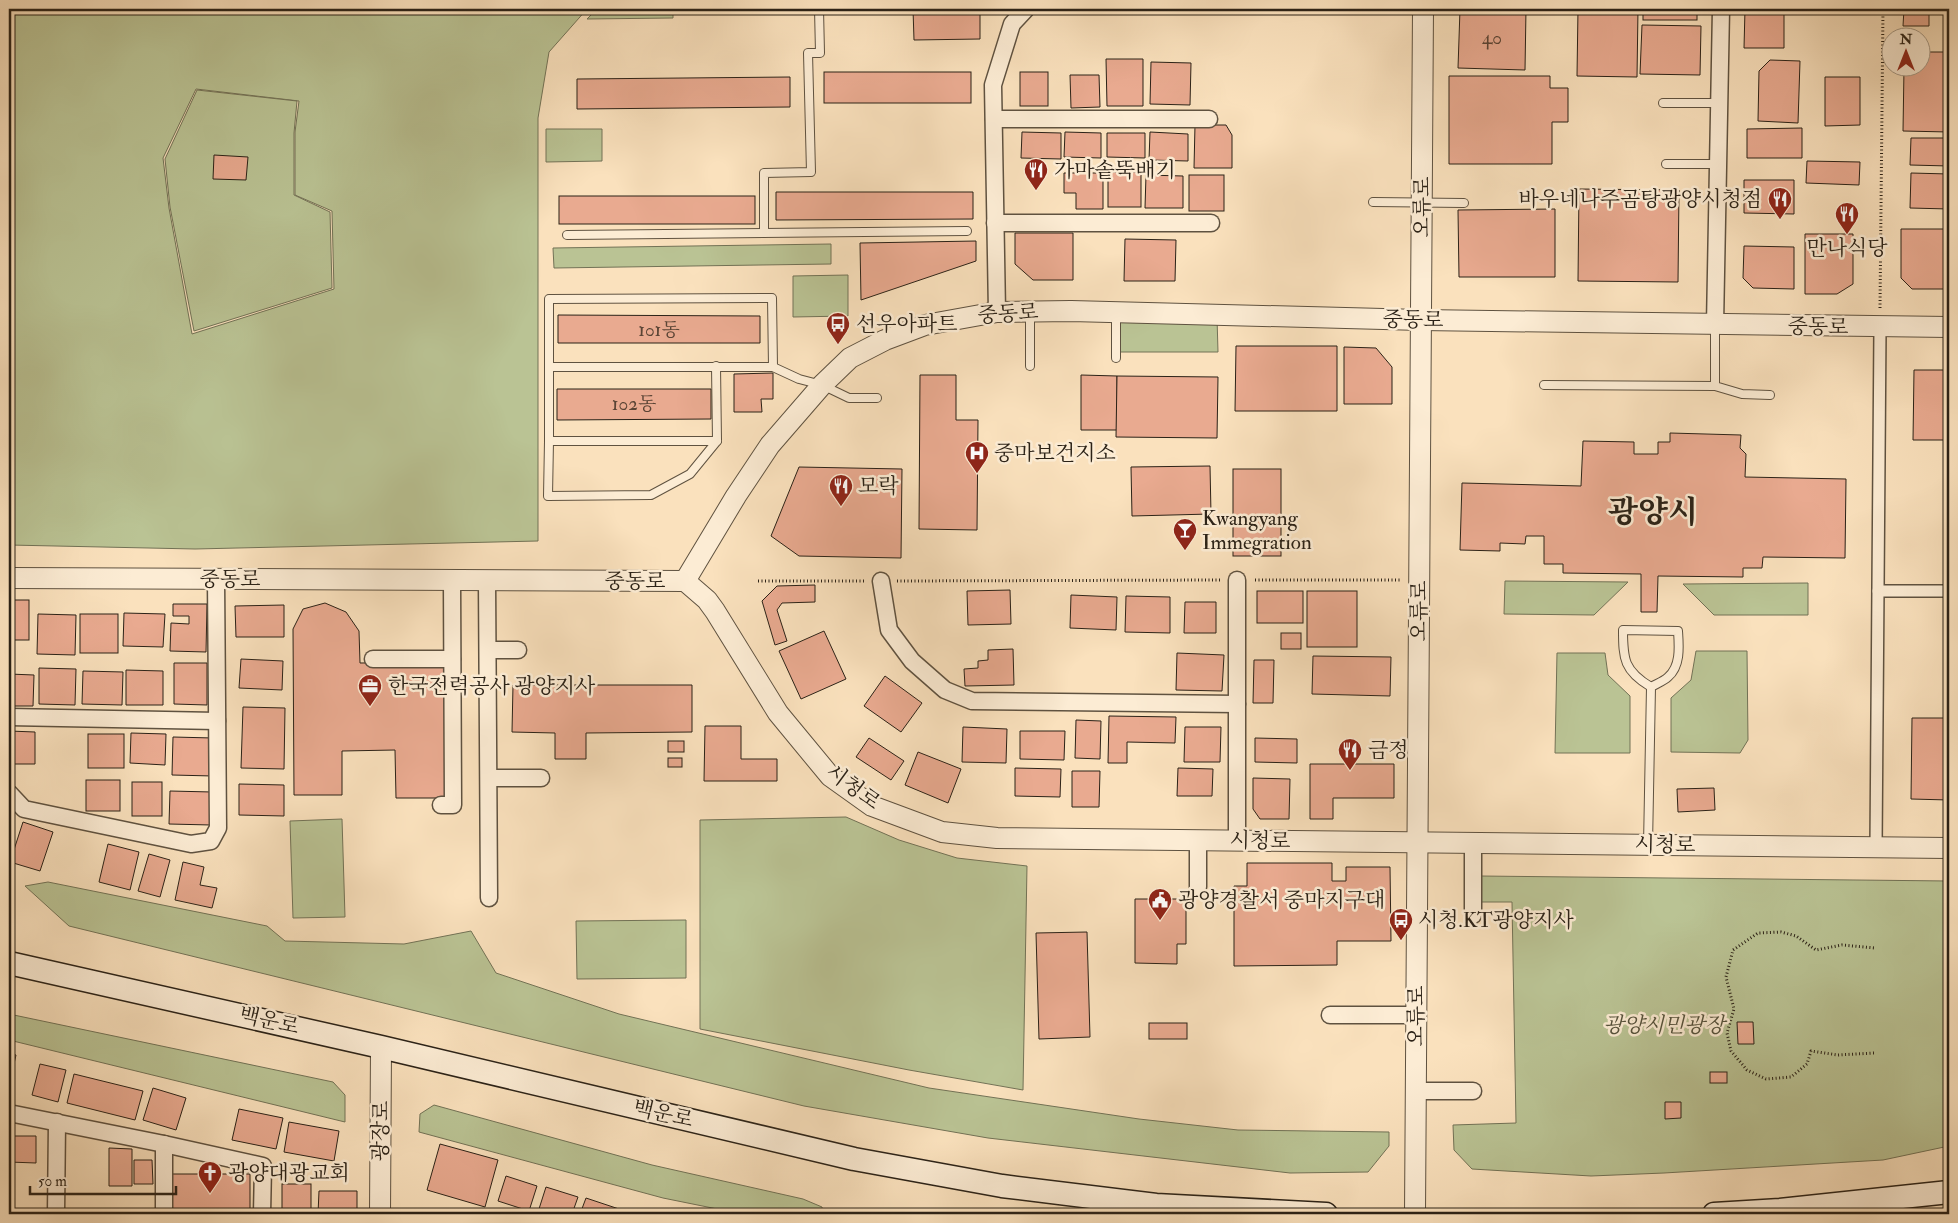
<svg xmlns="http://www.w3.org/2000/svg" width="1958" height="1223" font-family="'IM FELL Double Pica','Noto Serif KR',serif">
	<rect width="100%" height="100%" fill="#fae1bd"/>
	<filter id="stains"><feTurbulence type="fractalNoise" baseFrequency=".004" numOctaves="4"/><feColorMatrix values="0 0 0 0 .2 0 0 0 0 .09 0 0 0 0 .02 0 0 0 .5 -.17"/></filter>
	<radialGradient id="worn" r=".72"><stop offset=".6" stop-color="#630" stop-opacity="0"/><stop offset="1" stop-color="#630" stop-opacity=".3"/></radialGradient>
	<g fill="#bac394" stroke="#727256" fill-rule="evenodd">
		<path d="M9,9H587L549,52L538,118V541L195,549L9,545ZM196,89L299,101L295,132V195L332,211L334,289L192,334L169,208L163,158Z"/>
		<path d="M597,9H673V18L587,19Z"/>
		<path d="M197,90L297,101L294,133V195L330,212L332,288L194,331L170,207L165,159Z"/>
		<path d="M546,129H602V161L546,162Z"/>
		<path d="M831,244V264L554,268L553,248Z"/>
		<path d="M848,275V316L793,317V276Z"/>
		<path d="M1119,315L1217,317L1218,352H1119Z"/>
		<path d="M1505,581L1628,582L1594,615L1504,614Z"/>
		<path d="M1808,583V615H1714L1683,584Z"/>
		<path d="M1696,651H1747L1748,740L1740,753L1671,752V698L1691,680Z"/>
		<path d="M1557,653H1605L1608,675L1630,696V753H1555Z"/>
		<path d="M846,817L899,840L957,858L1027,866L1023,1090L909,1070L700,1029V820Z"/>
		<path d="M342,819L345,917L293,918L290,821Z"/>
		<path d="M1480,876L1949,881V1146L1883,1160L1664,1173L1591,1176L1472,1169L1454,1150L1453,1125L1516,1123L1512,902H1480Z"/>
		<path d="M48,882L267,926L285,941L404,944L471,931L496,973L619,1014L929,1088L1139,1119L1238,1130L1389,1132V1146L1368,1172L1290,1173L988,1138L804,1106L69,926L25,886Z"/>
		<path d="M686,920V978L577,979L576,921Z"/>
		<path d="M9,1014L333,1082L345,1095V1122L9,1040Z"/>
		<path d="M434,1105L652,1165L803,1199L822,1207L823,1214H742L663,1198L419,1132L420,1114Z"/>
	</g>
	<g fill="#e9aa90" stroke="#2b2217">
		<path d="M913,9H980V39L914,40Z"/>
		<path d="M1460,9H1526L1525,70L1458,68Z"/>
		<path d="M1578,9H1638L1637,77L1577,76Z"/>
		<rect x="1643" y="9" width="54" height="11"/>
		<path d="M1745,9H1784V48H1744Z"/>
		<path d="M1807,9H1856V12L1807,11Z"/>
		<path d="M1904,9H1929V26H1903Z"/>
		<path d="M1642,25L1701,26L1700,75L1640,74Z"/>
		<path d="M1920,52H1949V132L1903,131L1904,68H1920Z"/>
		<path d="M1106,59H1143V106H1107Z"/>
		<path d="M1770,60L1800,61L1798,123L1758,121L1759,71Z"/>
		<path d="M1151,62L1191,63L1190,105L1150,104Z"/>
		<rect x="824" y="72" width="147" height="31"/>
		<rect x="1020" y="72" width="28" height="34"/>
		<path d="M1070,75H1099L1100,107L1071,108Z"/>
		<path d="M1449,76H1550V88H1568V122H1552V164H1449Z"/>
		<path d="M790,77V107L577,109V79Z"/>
		<path d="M1825,77H1860V125L1825,126Z"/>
		<path d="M1195,125H1226L1232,135V168H1194Z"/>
		<path d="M1802,128V158H1747V129Z"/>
		<path d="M1022,132L1061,133V159L1021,158Z"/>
		<path d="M1065,132L1101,133V158L1064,157Z"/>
		<path d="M1150,132L1188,134V161L1149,160Z"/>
		<path d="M1107,133H1145V158L1107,157Z"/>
		<path d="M1911,138H1949V166L1910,165Z"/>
		<path d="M214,155L248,157L246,180L213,179Z"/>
		<path d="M1807,161L1860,162L1859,185L1806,183Z"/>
		<rect x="1108" y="172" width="33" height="35"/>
		<path d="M1064,173H1103V209H1076V193H1064Z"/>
		<path d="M1911,173L1949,174V209L1910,208Z"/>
		<path d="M1146,175L1183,176V208H1145Z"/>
		<rect x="1189" y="175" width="35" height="36"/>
		<path d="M1744,180H1794V214L1744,213Z"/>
		<path d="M1579,189L1679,190L1678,282L1578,281Z"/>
		<path d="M776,192H973V219L776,220Z"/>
		<rect x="559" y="196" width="196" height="28"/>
		<path d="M1555,209V277H1459L1458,210Z"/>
		<path d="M1901,229H1949V289H1912L1901,278Z"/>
		<path d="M1015,233H1073V280H1033L1015,264Z"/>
		<path d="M1805,234H1853V284L1837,294H1805Z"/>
		<path d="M1125,239L1176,240L1175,281H1124Z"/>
		<path d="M976,241V261L861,300L860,243Z"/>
		<path d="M1744,246L1794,247V289L1753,288L1743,278Z"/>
		<path d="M558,315L760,316V343H558Z"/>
		<path d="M1236,346H1337V411H1235Z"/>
		<path d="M1344,347L1376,348L1392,367V404H1344Z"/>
		<path d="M1914,370H1949V440H1913Z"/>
		<path d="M773,373V399H761L762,412H734V374Z"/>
		<path d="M920,375H956V420H978L977,530L919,529Z"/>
		<path d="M1081,375L1117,376V430H1081Z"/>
		<path d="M1117,376L1218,377L1217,438L1116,437Z"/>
		<path d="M557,389H711V419L557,420Z"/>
		<path d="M1670,433L1741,435L1740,448L1746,454L1745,477L1846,479L1845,558L1763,557L1762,568H1743V577L1658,576L1657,612H1641V574L1563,573V564H1544V536H1526L1525,544L1500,543V551L1460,550L1462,483L1581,486L1583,441L1634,442V454H1658V442H1670Z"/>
		<path d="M1210,466L1211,514L1132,516L1131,467Z"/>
		<path d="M799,467L902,469L901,558L799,556L771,536Z"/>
		<rect x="1233" y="469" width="48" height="87"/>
		<path d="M815,585V602L782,603L777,610L787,641L775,645L762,601L777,586Z"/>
		<path d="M1010,590L1011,624L968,625L967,591Z"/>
		<rect x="1257" y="591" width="46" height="32"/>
		<rect x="1307" y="591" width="50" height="56"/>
		<path d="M1071,595L1117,597L1116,630L1070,628Z"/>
		<path d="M1126,596L1170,597V633L1125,632Z"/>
		<rect x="9" y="600" width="20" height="40"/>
		<path d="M1185,602H1216V633H1184Z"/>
		<path d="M325,603L346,612L359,631L360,663L446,662L448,798H396L395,750L342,751V795H294L293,629L303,609Z"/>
		<path d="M173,604H207L206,652L170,651L171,623L189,624V616H173Z"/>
		<path d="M284,605V637H236L235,606Z"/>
		<path d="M124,613L165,614L163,647L123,646Z"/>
		<path d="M38,614L76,615L75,655L37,654Z"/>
		<rect x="80" y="614" width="38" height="39"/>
		<path d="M824,631L846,679L801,699L779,651Z"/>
		<rect x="1281" y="633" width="20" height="16"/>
		<path d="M1013,649L1014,685L965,686L964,669L978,668V661L988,660V650Z"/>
		<path d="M1177,653L1224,655L1222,691L1176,690Z"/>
		<path d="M1313,656L1391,657L1390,696L1312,694Z"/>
		<path d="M241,659L283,661L282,690L239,688Z"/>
		<path d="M1254,660H1274L1273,703H1253Z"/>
		<path d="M174,663H207V705L174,704Z"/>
		<path d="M39,668L76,669L75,705L39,704Z"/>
		<path d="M126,670L163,671V705H126Z"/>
		<path d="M83,671L123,672L122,705L82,704Z"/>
		<path d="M9,674L34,675L33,706H9Z"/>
		<path d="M885,676L922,703L901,732L864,706Z"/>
		<path d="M513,685H692V732L586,733V759H555V733L512,732Z"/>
		<path d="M243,707L285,708L284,769L241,768Z"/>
		<path d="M1109,716L1176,717L1175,743L1127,742V763H1108Z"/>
		<path d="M1912,718H1949V800L1911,799Z"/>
		<path d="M1076,720L1101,721L1100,759L1075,758Z"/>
		<path d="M705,726H741V759H777V781H704Z"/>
		<path d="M963,727L1007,729L1006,763L962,762Z"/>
		<path d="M1185,727H1221L1220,762H1184Z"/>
		<path d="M9,731L35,732V764H9Z"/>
		<path d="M1020,731H1065L1064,760L1020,759Z"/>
		<path d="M131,733L166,734L165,765L130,763Z"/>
		<rect x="88" y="734" width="36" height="34"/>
		<path d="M173,737L213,738V776L172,775Z"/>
		<path d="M869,738L904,761L891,780L856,757Z"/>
		<path d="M1255,738L1297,739V763L1255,762Z"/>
		<rect x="668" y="741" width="16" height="11"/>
		<path d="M918,752L961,769L948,803L905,785Z"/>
		<rect x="668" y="758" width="14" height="9"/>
		<path d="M1310,764H1394V798H1333V819H1310Z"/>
		<path d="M1015,768L1061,769L1060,797L1015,796Z"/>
		<path d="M1178,768L1213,769L1212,796H1177Z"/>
		<path d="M1072,771H1100L1099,807H1072Z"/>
		<path d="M1253,778L1290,779L1289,819H1260L1253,809Z"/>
		<rect x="86" y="780" width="34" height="31"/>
		<rect x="132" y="782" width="30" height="34"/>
		<path d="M239,784L284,785V816L239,815Z"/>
		<path d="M1714,788L1715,810L1678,812L1677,789Z"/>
		<path d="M170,791L212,792L211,825L169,824Z"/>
		<path d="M23,822L53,832L40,871L10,862Z"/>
		<path d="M108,844L139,852L130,890L99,882Z"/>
		<path d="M149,854L170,860L160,897L138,891Z"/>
		<path d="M183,862L204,867L200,885L217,888L212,908L175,900Z"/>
		<path d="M1247,863H1332V881H1346V867H1390L1391,941H1337V965L1234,966V886H1247Z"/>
		<path d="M1135,899H1186V944H1177V964L1135,963Z"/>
		<path d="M1087,932L1090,1037L1039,1039L1036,933Z"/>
		<path d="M1737,1022H1753L1754,1044H1738Z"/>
		<rect x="1149" y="1023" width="38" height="16"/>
		<path d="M9,1053L16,1055L9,1086Z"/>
		<path d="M40,1064L66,1070L58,1102L32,1095Z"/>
		<rect x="1710" y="1072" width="17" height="11"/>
		<path d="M74,1074L143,1091L135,1120L67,1103Z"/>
		<path d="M153,1088L186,1098L176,1130L143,1120Z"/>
		<path d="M1665,1102H1681V1118L1665,1119Z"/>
		<path d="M239,1109L283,1118L276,1149L232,1140Z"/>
		<path d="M289,1122L339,1131L334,1161L284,1152Z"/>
		<path d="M9,1136H36V1163L9,1162Z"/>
		<path d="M440,1144L498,1160L485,1207L427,1190Z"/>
		<path d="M109,1148L132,1149V1186H109Z"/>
		<path d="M134,1160H152L153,1184H134Z"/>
		<rect x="169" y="1174" width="81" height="40"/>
		<path d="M506,1176L537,1186L529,1211L498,1201Z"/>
		<rect x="282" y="1184" width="29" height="27"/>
		<path d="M546,1187L578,1197L572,1214H546L538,1212Z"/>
		<path d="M319,1191H357V1214H318Z"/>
		<path d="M586,1198L619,1209L617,1214H580Z"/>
	</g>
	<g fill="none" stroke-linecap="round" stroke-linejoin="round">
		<g stroke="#5f5240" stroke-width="10">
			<g id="service">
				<path d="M1663,103H1719"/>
				<path d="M1666,164H1718"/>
				<path d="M1373,202L1464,203"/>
				<path d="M764,233V173L811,172L808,53H820L819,9"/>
				<path d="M567,235L967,231"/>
				<path d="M1030,312V366"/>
				<path d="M1116,314V358"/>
				<path d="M1715,325V386L1742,394L1770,395"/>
				<path d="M716,366L717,441H549V299L772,298L773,367L799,379L822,385L849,398H877"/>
				<path d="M549,367H773"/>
				<path d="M1544,385L1715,386"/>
				<path d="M549,441L548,496L651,495L690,474L717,441"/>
				<path d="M1648,845L1651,687C1656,684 1664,681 1668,677C1681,666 1679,646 1678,631L1623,630C1623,659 1624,671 1651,687"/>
			</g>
		</g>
		<g stroke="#5f5240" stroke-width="14">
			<g id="pedestrian">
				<path d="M1878,591H1949"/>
				<path d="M1876,847L1880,328"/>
			</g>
		</g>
		<g stroke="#5f5240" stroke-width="19">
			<g id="minor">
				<path d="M994,119H1209"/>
				<path d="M995,223H1211"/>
				<path d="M997,312L993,85L1012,24L1026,9"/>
				<path d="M1715,325L1721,9"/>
				<path d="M487,580L489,898"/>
				<path d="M881,581L889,630L912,661L945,690L972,701L1237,704"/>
				<path d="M488,650H518"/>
				<path d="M373,659H452"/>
				<path d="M9,717L217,721"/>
				<path d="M489,778H541"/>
				<path d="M9,793L24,809L191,844L211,841L218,828L216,579"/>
				<path d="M441,805H453L452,580"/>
				<path d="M1198,841V887"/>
				<path d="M1237,841V580"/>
				<path d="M1473,915V843"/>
				<path d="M1330,1015H1417"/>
				<path d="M1416,1091H1473"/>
				<path d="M9,1113L164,1144L263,1166L262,1214"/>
				<path d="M56,1214L57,1122"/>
				<path d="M164,1214V1144"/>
			</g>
		</g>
		<g stroke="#5f5240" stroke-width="22">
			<g id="tertiary">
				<path d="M9,578L685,581L736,496L770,445L822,385L850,358L885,340L925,325L997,312L1071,311L1421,320L1949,327"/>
				<path d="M685,581L707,600L715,611L778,713L830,776L872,806L942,832L997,838L1949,848"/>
				<path d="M380,1214L381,1047"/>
				<path d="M1415,1214L1423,9"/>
			</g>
		</g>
		<g stroke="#2b2217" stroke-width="25">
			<g id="secondary">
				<path d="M9,963L381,1047L854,1159L1002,1186L1156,1205L1326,1214"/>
				<path d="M1714,1214L1780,1210L1949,1192"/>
			</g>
		</g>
		<g stroke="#2b2217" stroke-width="3" stroke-dasharray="1 2.5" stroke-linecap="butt">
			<path d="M1880,308L1883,9"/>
			<path d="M1255,580H1401"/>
			<path d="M758,581H864"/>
			<path d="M897,581L1221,580"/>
			<path d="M1874,1053L1838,1055L1811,1051L1807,1064L1791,1077L1766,1079L1747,1070L1731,1051L1727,1033L1734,1009L1726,977L1733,950L1758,933L1781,932L1796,936L1816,950L1842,945L1875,948"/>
		</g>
		<use href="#service" stroke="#fcecd4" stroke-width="8"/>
		<use href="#pedestrian" stroke="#fcecd4" stroke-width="11"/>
		<use href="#minor" stroke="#fcecd4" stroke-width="16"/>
		<use href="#tertiary" stroke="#fcecd4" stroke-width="20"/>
		<use href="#secondary" stroke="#fcecd4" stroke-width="22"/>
	</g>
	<defs>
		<g id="restaurant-pin" transform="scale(1.25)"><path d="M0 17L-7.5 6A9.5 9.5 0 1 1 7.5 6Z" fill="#8f2418" stroke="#fcecd4"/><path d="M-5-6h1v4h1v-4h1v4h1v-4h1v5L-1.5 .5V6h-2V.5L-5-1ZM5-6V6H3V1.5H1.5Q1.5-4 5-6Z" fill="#fff"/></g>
		<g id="bus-pin" transform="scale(1.25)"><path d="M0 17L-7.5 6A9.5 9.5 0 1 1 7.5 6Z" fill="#8f2418" stroke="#fcecd4"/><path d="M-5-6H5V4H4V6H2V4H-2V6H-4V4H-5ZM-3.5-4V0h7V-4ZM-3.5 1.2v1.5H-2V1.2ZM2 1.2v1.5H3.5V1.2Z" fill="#fff"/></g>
		<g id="hospital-pin" transform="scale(1.25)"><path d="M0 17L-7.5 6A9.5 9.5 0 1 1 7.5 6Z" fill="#8f2418" stroke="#fcecd4"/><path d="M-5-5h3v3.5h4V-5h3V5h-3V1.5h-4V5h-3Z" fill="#fff"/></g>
		<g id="bar-pin" transform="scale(1.25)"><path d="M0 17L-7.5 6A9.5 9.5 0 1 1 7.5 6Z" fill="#8f2418" stroke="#fcecd4"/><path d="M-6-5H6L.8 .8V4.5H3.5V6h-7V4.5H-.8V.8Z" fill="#fff"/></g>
		<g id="office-pin" transform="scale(1.25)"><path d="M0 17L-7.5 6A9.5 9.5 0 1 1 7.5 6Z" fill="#8f2418" stroke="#fcecd4"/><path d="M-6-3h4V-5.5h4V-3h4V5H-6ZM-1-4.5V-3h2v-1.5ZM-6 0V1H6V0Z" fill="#fff"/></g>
		<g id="civic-pin" transform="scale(1.25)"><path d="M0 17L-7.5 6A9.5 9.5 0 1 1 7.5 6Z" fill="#8f2418" stroke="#fcecd4"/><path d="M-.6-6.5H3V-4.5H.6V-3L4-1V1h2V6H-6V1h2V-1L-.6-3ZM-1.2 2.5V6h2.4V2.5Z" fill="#fff"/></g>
		<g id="church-pin" transform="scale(1.25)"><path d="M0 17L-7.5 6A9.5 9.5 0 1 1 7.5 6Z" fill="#8f2418" stroke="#fcecd4"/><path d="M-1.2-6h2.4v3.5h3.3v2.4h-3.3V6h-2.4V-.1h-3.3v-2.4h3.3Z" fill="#fff"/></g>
	</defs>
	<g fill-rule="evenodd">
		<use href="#restaurant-pin" x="1036" y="170"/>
		<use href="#restaurant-pin" x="1780" y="199"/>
		<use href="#restaurant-pin" x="1847" y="214"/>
		<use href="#bus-pin" x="838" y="324"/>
		<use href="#hospital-pin" x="977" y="453"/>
		<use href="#restaurant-pin" x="841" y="486"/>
		<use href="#bar-pin" x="1185" y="530"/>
		<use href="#office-pin" x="370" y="686"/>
		<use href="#restaurant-pin" x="1350" y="750"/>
		<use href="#civic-pin" x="1160" y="900"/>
		<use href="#bus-pin" x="1401" y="920"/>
		<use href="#church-pin" x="210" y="1173"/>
	</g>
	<g text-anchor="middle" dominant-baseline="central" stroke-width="5" stroke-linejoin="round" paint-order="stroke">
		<g font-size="19" fill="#5a4435">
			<text x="1492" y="38">40</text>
			<text x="659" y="330">101동</text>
			<text x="634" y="404">102동</text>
		</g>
		<g font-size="21" fill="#2b2217" stroke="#fcecd4" text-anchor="start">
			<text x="1054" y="170">가마솥뚝배기</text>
			<text x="1762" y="199" text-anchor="end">바우네나주곰탕광양시청점</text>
			<text x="1847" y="248" text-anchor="middle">만나식당</text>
			<text x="856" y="324">선우아파트</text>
			<text x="994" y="453">중마보건지소</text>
			<text x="858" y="486">모락</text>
			<text x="1202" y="518">Kwangyang<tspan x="1202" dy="24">Immegration</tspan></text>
			<text x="388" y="686">한국전력공사 광양지사</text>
			<text x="1368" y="750">금정</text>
			<text x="1178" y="900">광양경찰서 중마지구대</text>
			<text x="1418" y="920">시청.KT광양지사</text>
			<text x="228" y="1173">광양대광교회</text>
		</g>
		<g font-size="21" fill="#2b2217" stroke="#fcecd4">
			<text transform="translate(1422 207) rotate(-90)">오류로</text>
			<text transform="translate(1008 314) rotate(-4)">중동로</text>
			<text transform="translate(1413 320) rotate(1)">중동로</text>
			<text transform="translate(1818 327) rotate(1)">중동로</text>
			<text x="230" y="579">중동로</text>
			<text x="635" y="581">중동로</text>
			<text transform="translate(1419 611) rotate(-90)">오류로</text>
			<text transform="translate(853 787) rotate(36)">시청로</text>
			<text transform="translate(1260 841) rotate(1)">시청로</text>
			<text transform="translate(1665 845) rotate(1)">시청로</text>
			<text transform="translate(1416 1016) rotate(-90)">오류로</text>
			<text transform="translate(269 1021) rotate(13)">백운로</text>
			<text transform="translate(663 1114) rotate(13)">백운로</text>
			<text transform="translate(381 1131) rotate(-89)">광장로</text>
		</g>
		<g font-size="21" font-style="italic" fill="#56523c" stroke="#fcecd4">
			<text x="1664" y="1025">광양시민광장</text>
		</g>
		<g font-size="31" font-weight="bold" fill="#2b2217" stroke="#fcecd4">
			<text x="1653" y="512">광양시</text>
		</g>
	</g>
	<rect width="1958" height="1223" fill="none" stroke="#fae1bd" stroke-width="30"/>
	<rect x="10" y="10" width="1938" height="1203" fill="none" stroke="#2b2217" stroke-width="2.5"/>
	<rect x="15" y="15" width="1928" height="1193" fill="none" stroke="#2b2217"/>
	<g transform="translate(1906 52)"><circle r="24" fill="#fcecd4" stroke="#a89b88"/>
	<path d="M0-4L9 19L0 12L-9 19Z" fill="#8f2418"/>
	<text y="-8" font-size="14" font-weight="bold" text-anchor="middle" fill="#2b2217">N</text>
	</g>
	<path d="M30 1186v8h146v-8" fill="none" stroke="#2b2217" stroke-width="2.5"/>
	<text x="38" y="1186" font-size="15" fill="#2b2217" stroke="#fcecd4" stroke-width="4" paint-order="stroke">50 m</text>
	<rect width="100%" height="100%" filter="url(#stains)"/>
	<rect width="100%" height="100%" fill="url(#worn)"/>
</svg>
